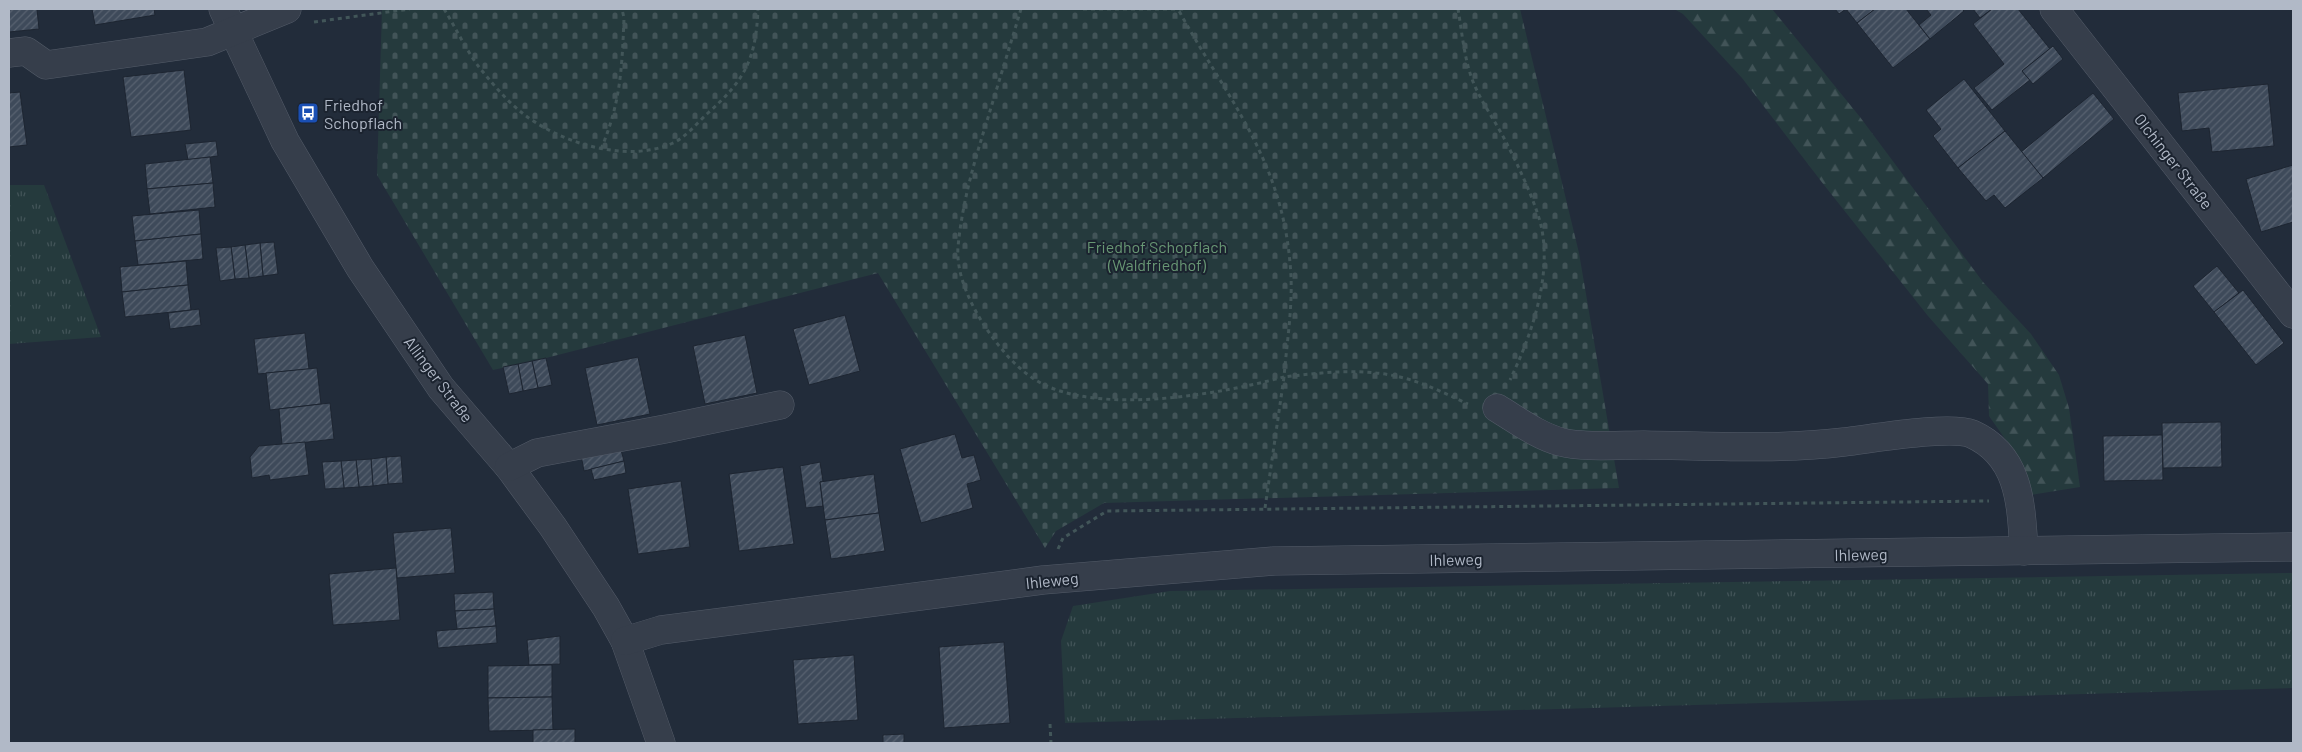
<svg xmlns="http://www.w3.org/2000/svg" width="2302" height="752" font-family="Barlow,sans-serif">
	<defs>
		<pattern id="grass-tufts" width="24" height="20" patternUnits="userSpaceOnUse" patternTransform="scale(1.25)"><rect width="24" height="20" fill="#253a3d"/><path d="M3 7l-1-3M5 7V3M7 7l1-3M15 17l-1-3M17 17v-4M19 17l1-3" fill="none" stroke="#425458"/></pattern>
		<pattern id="forest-firs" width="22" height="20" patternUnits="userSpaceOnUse" patternTransform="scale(1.25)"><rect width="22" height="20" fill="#253a3d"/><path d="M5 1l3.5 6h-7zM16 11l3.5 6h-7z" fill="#425458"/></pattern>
		<pattern id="cemetery-stones" width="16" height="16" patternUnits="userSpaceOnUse" patternTransform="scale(1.25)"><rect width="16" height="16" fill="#253a3d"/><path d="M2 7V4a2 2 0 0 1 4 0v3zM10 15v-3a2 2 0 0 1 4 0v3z" fill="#425458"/></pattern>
		<pattern id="building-hatch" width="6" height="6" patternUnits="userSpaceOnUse" patternTransform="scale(1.25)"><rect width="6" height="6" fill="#3e4a5a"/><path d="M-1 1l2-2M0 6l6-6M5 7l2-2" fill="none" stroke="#586270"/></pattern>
	</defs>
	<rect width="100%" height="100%" fill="#222c3a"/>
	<g fill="url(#grass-tufts)">
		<path d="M9,185H44L101,337L9,344Z"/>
		<path d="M2293,573V688L1065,723L1061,641L1073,606L1170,591Z"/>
	</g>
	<path fill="url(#forest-firs)" d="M1674,9H1772L1860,117L1983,282L2031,334L2059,375L2069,408L2080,487L2031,495L2022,463L1989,416L1988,384L1928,316L1824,185L1742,78L1683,14Z"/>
	<path fill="url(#cemetery-stones)" d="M382,9H1520L1579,253L1619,488L1104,503L1056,531L1045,548L878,273L546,358L493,370L377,175Z"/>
	<g fill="url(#building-hatch)" stroke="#1d2531">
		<path d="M9,9H37L39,29L9,32Z"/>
		<path d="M92,9H154L155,15L95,25Z"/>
		<path d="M1835,9H1875L1857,23L1846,9L1839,14Z"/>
		<path d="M1875,9H1906L1930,39L1893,68L1857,23Z"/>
		<path d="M1926,9H1962L1964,11L1930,39L1919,25L1931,15Z"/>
		<path d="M1973,9H1992L1980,18Z"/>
		<path d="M1992,9H2018L2050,49L2022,71L2030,80L1992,110L1974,88L2004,64L1973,24Z"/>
		<path d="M2053,46L2063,59L2033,84L2022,71Z"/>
		<path d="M184,70L191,130L131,137L123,77Z"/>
		<path d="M1964,79L2005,131L1958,168L1933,136L1941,129L1926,110Z"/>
		<path d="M2268,84L2274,146L2212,152L2209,128L2182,131L2178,93Z"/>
		<path d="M20,92L27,145L9,147V93Z"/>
		<path d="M2093,93L2114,119L2043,178L2021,152Z"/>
		<path d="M2005,131L2043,178L2005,208L1994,195L1986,201L1958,168Z"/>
		<path d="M216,141L218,156L188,160L185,144Z"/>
		<path d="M210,157L213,183L147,189L145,164Z"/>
		<path d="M2293,165V222L2261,232L2246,179Z"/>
		<path d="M213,183L215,207L150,214L147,189Z"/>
		<path d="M199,210L201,234L135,241L132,216Z"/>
		<path d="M201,234L203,259L138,265L135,241Z"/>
		<path d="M274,242L278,274L263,276L260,243Z"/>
		<path d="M260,243L263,276L249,278L245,245Z"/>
		<path d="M245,245L249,278L235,279L231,247Z"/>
		<path d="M231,247L235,279L220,281L216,248Z"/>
		<path d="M186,261L188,285L122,292L120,267Z"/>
		<path d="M2217,266L2239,293L2214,312L2193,286Z"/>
		<path d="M188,285L191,310L125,317L122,292Z"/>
		<path d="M2243,290L2284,343L2256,365L2214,312Z"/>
		<path d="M199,309L201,325L170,329L168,313Z"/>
		<path d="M845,315L860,371L809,385L793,329Z"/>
		<path d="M305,333L309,369L258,374L254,339Z"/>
		<path d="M745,335L757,393L705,404L693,346Z"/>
		<path d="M638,357L650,414L597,425L585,368Z"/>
		<path d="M546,358L552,385L538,388L532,361Z"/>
		<path d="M532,361L538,388L523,391L518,364Z"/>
		<path d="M518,364L523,391L509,394L503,367Z"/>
		<path d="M317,368L321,404L270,410L266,373Z"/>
		<path d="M330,403L334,439L282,445L279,409Z"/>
		<path d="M2221,422L2222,467L2163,468L2162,423Z"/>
		<path d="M955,434L962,458L974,455L981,480L967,484L973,508L921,523L900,449Z"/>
		<path d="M2162,435L2163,480L2104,481L2103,436Z"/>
		<path d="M305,442L309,475L270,480L269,475L252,478L250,457L259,446Z"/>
		<path d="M620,446L624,461L584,471L581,455Z"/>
		<path d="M401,456L403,483L388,484L386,457Z"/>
		<path d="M386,457L388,484L373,486L371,459Z"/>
		<path d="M371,459L373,486L359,487L356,460Z"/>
		<path d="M356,460L359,487L344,488L341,461Z"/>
		<path d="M341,461L344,488L325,489L322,462Z"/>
		<path d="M624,461L626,473L594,480L591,469Z"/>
		<path d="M820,462L823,481L820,482L823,506L806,508L800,466Z"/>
		<path d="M783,467L794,544L739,551L729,474Z"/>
		<path d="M874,474L879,513L825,520L820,482Z"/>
		<path d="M681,481L690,547L638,554L628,489Z"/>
		<path d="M879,513L885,551L831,559L825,520Z"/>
		<path d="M451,528L455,573L397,578L393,533Z"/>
		<path d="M396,568L400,620L333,625L329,574Z"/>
		<path d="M493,592L494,609L455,611L454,594Z"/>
		<path d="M494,609L496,626L457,629L455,611Z"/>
		<path d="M496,626L497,643L438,648L436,631Z"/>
		<path d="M560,636V664L529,665L527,640Z"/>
		<path d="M1004,642L1010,723L944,728L939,647Z"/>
		<path d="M854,655L858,720L798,724L793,660Z"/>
		<path d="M552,665V697L488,698V666Z"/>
		<path d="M552,697L553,730L489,731L488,698Z"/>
		<path d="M575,729V743H533V730Z"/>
		<path d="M904,734V743H883V735Z"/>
	</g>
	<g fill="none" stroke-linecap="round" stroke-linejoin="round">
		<g stroke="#545c69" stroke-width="29">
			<g id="minor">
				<path d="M223,9L285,141L360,268L441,388L509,467L553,527L606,607L625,641L661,743"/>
				<path d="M2054,9L2293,314"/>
				<path d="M9,53L26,51L46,65L207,42L287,9"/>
				<path d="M1497,408C1517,420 1538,436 1561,442C1583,448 1620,445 1644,445C1711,446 1777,450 1844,442C1871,439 1949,425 1972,434C2021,456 2021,506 2024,551"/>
				<path d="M509,467L537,453L665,429L780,405"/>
				<path d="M625,641L661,630L1043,580L1274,561L2293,547"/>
			</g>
		</g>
		<g stroke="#425659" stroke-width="3" stroke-dasharray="4 4" stroke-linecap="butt">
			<path d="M444,9C456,28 466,50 479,67C491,82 506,100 521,112C559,143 627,164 673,143C685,138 698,122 708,113C745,80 756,59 758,9"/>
			<path d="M1021,9C1010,46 998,84 987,121C974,162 962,204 958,247C956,274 970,303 984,325C998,346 1016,369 1039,382C1099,416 1220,394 1284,377C1287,340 1294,300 1290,263C1281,157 1226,97 1178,9"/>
			<path d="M1083,9H1186"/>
			<path d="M1458,9C1462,32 1464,57 1472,79C1481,103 1497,123 1508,146C1519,167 1538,208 1542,230C1551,280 1531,336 1510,380"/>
			<path d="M314,22L410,9"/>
			<path d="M601,149C621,102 622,67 624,18L622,9"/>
			<path d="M1265,508L1284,377C1326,372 1369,367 1411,380C1430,386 1449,395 1468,404"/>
			<path d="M1058,549L1063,538L1107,511L1989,501"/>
			<path d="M1050,724L1051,743"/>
		</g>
		<use href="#minor" stroke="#363e4b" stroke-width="28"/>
	</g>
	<defs>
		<g id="bus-square" transform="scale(1.125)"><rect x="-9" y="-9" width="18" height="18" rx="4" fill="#1a4fb4" stroke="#1b232f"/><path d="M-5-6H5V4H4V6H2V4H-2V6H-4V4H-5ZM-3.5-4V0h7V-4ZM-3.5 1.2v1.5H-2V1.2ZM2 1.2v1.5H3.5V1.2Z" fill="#fff"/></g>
	</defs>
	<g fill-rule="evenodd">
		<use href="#bus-square" x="308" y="113"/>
	</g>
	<g text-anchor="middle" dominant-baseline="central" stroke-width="4" stroke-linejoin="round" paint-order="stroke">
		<g font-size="16" fill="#b1b9c7" stroke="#1b232f" text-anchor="start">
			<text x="324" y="104">Friedhof<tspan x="324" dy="18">Schopflach</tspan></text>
		</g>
		<g font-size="16" fill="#b1b9c7" stroke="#1b232f">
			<text transform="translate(2174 161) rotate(52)">Olchinger Straße</text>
			<text transform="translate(439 379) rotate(53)">Allinger Straße</text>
			<text transform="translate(1861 554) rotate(-1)">Ihleweg</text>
			<text transform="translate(1456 559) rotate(-1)">Ihleweg</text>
			<text transform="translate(1052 580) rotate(-6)">Ihleweg</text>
		</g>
		<g font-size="16" fill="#689774" stroke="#1b232f">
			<text x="1157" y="246">Friedhof Schopflach<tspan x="1157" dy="18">(Waldfriedhof)</tspan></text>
		</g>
	</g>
	<rect width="2302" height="752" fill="none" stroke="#b1b9c7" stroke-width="20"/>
</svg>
